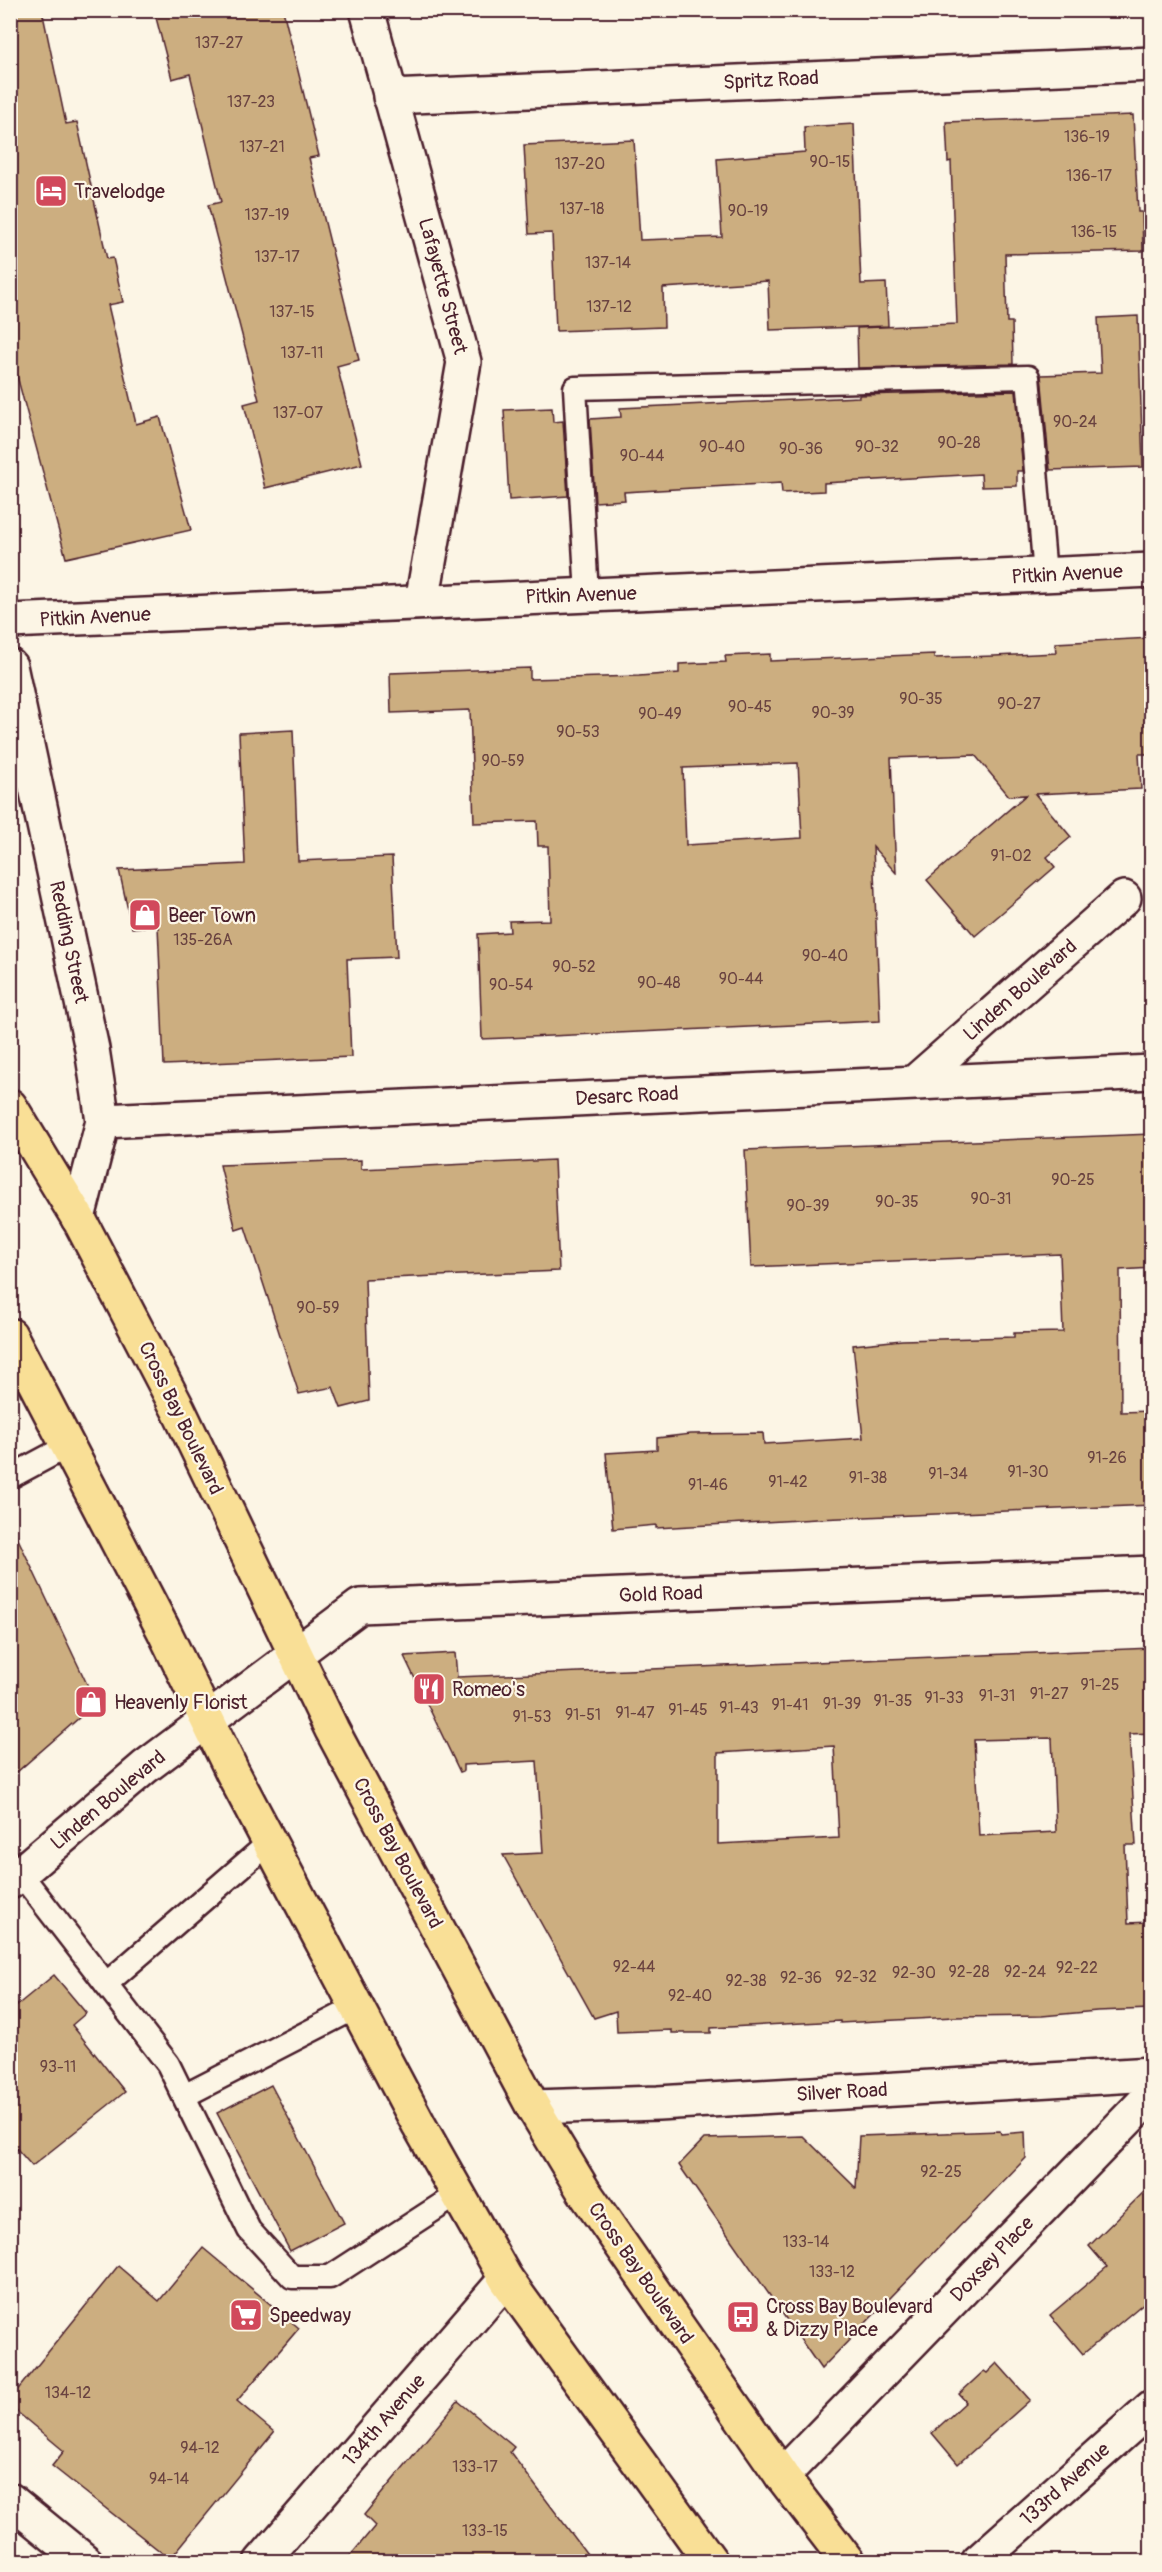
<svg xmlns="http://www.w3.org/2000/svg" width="1162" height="2572" font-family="Pangolin,sans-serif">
	<rect width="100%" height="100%" fill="#fcf5e5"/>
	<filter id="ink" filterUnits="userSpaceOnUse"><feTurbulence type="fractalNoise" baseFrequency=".0167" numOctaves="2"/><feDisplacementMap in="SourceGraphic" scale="12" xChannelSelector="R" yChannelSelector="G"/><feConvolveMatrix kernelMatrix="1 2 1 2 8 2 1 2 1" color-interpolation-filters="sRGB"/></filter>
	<g filter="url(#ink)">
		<g fill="#ccae80" stroke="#4a1f2b" stroke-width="1.5" fill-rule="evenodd">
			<path d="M10,10H42L66,124L77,122L107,259L113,258L123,302L108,305L136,424L160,417L191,530L66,558L10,350Z"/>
			<path d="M154,10H283L319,156L309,158L359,360L337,366L362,464L265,488L244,404L259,400L208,205L221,202L190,74L172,79Z"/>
			<path d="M1133,115L1138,212H1142L1143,251L1005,254L1007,322H1012L1013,364L858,368L857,328L957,324L951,161L948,162L946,122Z"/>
			<path d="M854,124L861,284L886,283L888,326L770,330L768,281L663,288L664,327L556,331L552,233L529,234L524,145L634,140L640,240L722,237L717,159L805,152L804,127Z"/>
			<path d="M1138,316L1143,467L1050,470L1041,375L1101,373L1098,318Z"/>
			<path d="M1016,391L1023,471H1017V486L982,487L981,474L824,483V491L782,493L781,483L624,492L625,500L595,502L590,419L621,417L620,408L859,397V395Z"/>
			<path d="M552,408L553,422L563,421L568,496L509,500L504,410Z"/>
			<path d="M1152,638V754H1139L1141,789L1035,794L1071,837L1047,857L1055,867L975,936L927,880L1026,795L1009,796L975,755L891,758L896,873L873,847L880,1021L482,1039L478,934L510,932L509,921L550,920L548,846H538L537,821L474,823L470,710L391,713L390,673L530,668V679L639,676L679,673V664L726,662L725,656L770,654V661L934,654V658L994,656L1056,653L1055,643ZM798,763L802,838L686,845L683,768Z"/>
			<path d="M293,730L298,861L392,857L397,957L347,959L351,1057L164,1065L158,926L132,928L119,870L245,864L239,733Z"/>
			<path d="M1152,1134V1268L1120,1270L1121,1412L1152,1411V1505L817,1519L656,1528V1525L613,1529L606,1453L657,1450V1438L691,1434L763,1433L764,1444L863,1438L853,1345L902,1340L1014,1337V1333L1063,1332L1060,1254L751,1267L745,1150Z"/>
			<path d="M361,1160V1169L554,1160L559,1271L365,1279L369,1401L341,1408L333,1387L299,1394L245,1227L236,1230L220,1165Z"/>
			<path d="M10,1522L96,1703L10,1778Z"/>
			<path d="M1152,1648V1733L1129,1734L1136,1845H1125L1128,1923L1149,1922L1151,2009L1097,2011L1042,2016L954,2017L840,2023V2021L711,2028V2033H672V2030L617,2032L616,2011L594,2018L503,1855L543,1853L537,1761L463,1765V1771L460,1772L404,1656L455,1653L457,1677ZM1052,1738L1056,1832L979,1836L974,1740ZM834,1746L839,1838L718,1844V1753Z"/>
			<path d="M54,1975L86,2013L72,2025L125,2092L32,2166L10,2141V2011Z"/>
			<path d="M271,2085L344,2223L290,2251L217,2113Z"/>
			<path d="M1000,2131L1001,2134L1025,2132L1026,2158L821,2369L679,2165L704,2139L803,2136L856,2188L859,2136Z"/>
			<path d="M1152,2184V2296L1083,2354L1050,2315L1107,2267L1089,2246Z"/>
			<path d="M203,2248L299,2328L237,2401L274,2432L170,2559L52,2466L64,2451L10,2406V2399L118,2266L159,2301Z"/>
			<path d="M997,2363L1030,2400L958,2464L932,2433L966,2402L959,2394L984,2371L987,2373Z"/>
			<path d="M458,2401L514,2447L510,2452L593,2562H345L375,2526L364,2515Z"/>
		</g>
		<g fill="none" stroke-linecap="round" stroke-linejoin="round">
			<g stroke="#4a1f2b" stroke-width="27">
				<g id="service">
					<path d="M587,595L575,388L1028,377L1045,575"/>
					<path d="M10,1477L68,1446"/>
					<path d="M20,1873L168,2064L249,2230L292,2277H330L458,2194"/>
					<path d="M106,1984L270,1842"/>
					<path d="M184,2096L357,2007"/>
				</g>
			</g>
			<g stroke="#4a1f2b" stroke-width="38">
				<g id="minor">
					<path d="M367,10L464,362L422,602"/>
					<path d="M390,97L1152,64"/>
					<path d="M10,666L92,1049L103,1121L78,1218"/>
					<path d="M915,1082L1124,898"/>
					<path d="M103,1121L1152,1072"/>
					<path d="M10,1882L145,1767L360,1606L1152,1573"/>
					<path d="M533,2107L658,2103L1152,2074"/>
					<path d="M782,2476L1152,2094"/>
					<path d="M10,2500L86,2562"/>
					<path d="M261,2562L506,2279"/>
					<path d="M978,2562L1152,2407"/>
				</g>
			</g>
			<g stroke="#4a1f2b" stroke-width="38">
				<path id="tertiary" d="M10,621L1152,570"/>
			</g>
			<g stroke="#4a1f2b" stroke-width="38">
				<g id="primary">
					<path d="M10,1106L81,1223L178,1409L332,1730L533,2107L583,2190L782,2476L848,2562"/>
					<path d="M10,1335L164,1631L233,1773L419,2125L506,2279L711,2562"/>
				</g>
			</g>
			<use href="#service" stroke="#fcf5e5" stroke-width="22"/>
			<use href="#minor" stroke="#fcf5e5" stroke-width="33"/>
			<use href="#tertiary" stroke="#fcf5e5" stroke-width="33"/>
			<use href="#primary" stroke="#f9df96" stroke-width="33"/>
		</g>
	</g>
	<defs>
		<g id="hotel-square" transform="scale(1.725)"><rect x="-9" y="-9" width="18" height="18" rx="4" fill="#d1495b" stroke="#fcf5e5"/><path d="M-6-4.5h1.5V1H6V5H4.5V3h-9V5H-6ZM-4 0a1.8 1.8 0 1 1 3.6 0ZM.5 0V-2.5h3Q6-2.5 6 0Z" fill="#fff"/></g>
		<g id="shop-square" transform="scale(1.725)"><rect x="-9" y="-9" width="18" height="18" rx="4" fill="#d1495b" stroke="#fcf5e5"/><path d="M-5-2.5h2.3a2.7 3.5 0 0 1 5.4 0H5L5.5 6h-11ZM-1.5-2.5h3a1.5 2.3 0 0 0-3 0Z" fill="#fff"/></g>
		<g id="restaurant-square" transform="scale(1.725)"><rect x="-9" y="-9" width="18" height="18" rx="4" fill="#d1495b" stroke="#fcf5e5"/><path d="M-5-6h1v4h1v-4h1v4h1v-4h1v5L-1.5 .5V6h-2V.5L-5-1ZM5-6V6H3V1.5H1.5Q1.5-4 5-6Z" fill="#fff"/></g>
		<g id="supermarket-square" transform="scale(1.725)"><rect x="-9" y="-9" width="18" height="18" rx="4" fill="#d1495b" stroke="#fcf5e5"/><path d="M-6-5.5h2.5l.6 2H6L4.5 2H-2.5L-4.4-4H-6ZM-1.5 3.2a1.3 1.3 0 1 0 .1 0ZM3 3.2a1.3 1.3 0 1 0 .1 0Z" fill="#fff"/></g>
		<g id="bus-square" transform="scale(1.725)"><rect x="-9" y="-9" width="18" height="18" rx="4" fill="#d1495b" stroke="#fcf5e5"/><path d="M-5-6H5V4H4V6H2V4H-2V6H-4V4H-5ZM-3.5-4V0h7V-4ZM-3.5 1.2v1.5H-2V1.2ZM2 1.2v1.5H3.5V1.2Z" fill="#fff"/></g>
	</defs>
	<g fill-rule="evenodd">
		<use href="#hotel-square" x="51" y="191"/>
		<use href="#shop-square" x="145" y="915"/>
		<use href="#restaurant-square" x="429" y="1689"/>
		<use href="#shop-square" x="91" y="1702"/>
		<use href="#supermarket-square" x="246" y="2315"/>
		<use href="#bus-square" x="743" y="2317"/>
	</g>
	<g text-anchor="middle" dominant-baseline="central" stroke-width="4.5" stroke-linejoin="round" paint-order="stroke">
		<g font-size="16" fill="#6a4340">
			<text x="219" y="43">137-27</text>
			<text x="251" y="102">137-23</text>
			<text x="1087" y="137">136-19</text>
			<text x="262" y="147">137-21</text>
			<text x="830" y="162">90-15</text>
			<text x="580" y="164">137-20</text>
			<text x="1089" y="176">136-17</text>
			<text x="582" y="209">137-18</text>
			<text x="748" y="211">90-19</text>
			<text x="267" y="215">137-19</text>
			<text x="1094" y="232">136-15</text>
			<text x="277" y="257">137-17</text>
			<text x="608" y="263">137-14</text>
			<text x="609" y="307">137-12</text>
			<text x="292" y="312">137-15</text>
			<text x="302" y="353">137-11</text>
			<text x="298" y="413">137-07</text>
			<text x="1075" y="422">90-24</text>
			<text x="959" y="443">90-28</text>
			<text x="722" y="447">90-40</text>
			<text x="877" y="447">90-32</text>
			<text x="801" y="449">90-36</text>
			<text x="642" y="456">90-44</text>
			<text x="921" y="699">90-35</text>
			<text x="1019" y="704">90-27</text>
			<text x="750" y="707">90-45</text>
			<text x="833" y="713">90-39</text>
			<text x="660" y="714">90-49</text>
			<text x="578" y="732">90-53</text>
			<text x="503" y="761">90-59</text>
			<text x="1011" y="856">91-02</text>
			<text x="203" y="940">135-26A</text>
			<text x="825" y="956">90-40</text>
			<text x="574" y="967">90-52</text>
			<text x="741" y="979">90-44</text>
			<text x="659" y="983">90-48</text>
			<text x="511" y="985">90-54</text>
			<text x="1073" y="1180">90-25</text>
			<text x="991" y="1199">90-31</text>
			<text x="897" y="1202">90-35</text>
			<text x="808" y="1206">90-39</text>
			<text x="318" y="1308">90-59</text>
			<text x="1107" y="1458">91-26</text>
			<text x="1028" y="1472">91-30</text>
			<text x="948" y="1474">91-34</text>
			<text x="868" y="1478">91-38</text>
			<text x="788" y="1482">91-42</text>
			<text x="708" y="1485">91-46</text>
			<text x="1100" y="1685">91-25</text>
			<text x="1049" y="1694">91-27</text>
			<text x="997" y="1696">91-31</text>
			<text x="944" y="1698">91-33</text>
			<text x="893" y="1701">91-35</text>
			<text x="842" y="1704">91-39</text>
			<text x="790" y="1705">91-41</text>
			<text x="739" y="1708">91-43</text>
			<text x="688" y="1710">91-45</text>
			<text x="635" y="1713">91-47</text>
			<text x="583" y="1715">91-51</text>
			<text x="532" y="1717">91-53</text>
			<text x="634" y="1967">92-44</text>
			<text x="1077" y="1968">92-22</text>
			<text x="969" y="1972">92-28</text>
			<text x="1025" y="1972">92-24</text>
			<text x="914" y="1973">92-30</text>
			<text x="856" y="1977">92-32</text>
			<text x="801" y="1978">92-36</text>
			<text x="746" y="1981">92-38</text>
			<text x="690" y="1996">92-40</text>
			<text x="58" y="2067">93-11</text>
			<text x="941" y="2172">92-25</text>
			<text x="806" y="2242">133-14</text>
			<text x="832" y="2272">133-12</text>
			<text x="68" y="2393">134-12</text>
			<text x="200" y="2448">94-12</text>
			<text x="475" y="2467">133-17</text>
			<text x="169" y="2479">94-14</text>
			<text x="485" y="2531">133-15</text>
		</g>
		<g font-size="20" fill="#4a1f2b" stroke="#fcf5e5">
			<text transform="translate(771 80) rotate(-3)">Spritz Road</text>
			<text transform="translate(443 286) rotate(75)">Lafayette Street</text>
			<text transform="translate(1067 574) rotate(-3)">Pitkin Avenue</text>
			<text transform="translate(581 595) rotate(-2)">Pitkin Avenue</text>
			<text transform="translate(95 617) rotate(-3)">Pitkin Avenue</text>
			<text transform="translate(69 942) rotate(78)">Redding Street</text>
			<text transform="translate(1020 990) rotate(-41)">Linden Boulevard</text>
			<text transform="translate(627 1096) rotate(-3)">Desarc Road</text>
			<text transform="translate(181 1418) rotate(64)">Cross Bay Boulevard</text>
			<text transform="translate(661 1594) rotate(-2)">Gold Road</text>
			<text transform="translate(108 1800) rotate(-40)">Linden Boulevard</text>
			<text transform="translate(398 1853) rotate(62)">Cross Bay Boulevard</text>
			<text transform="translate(842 2092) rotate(-3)">Silver Road</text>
			<text transform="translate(992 2259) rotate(-46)">Doxsey Place</text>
			<text transform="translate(641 2273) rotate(55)">Cross Bay Boulevard</text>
			<text transform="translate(384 2420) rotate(-49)">134th Avenue</text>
			<text transform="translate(1065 2484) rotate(-42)">133rd Avenue</text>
		</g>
		<g font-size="20" fill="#4a1f2b" stroke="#fcf5e5" text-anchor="start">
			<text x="74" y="191">Travelodge</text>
			<text x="168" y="915">Beer Town</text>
			<text x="452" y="1689">Romeo's</text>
			<text x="114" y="1702">Heavenly Florist</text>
			<text x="766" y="2306">Cross Bay Boulevard<tspan x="766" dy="23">&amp; Dizzy Place</tspan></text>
			<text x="269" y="2315">Speedway</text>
		</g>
	</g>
	<rect width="1162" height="2572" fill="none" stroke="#fcf5e5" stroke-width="36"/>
	<rect x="18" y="18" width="1126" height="2536" fill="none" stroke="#4a1f2b" stroke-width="2" filter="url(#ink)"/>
</svg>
